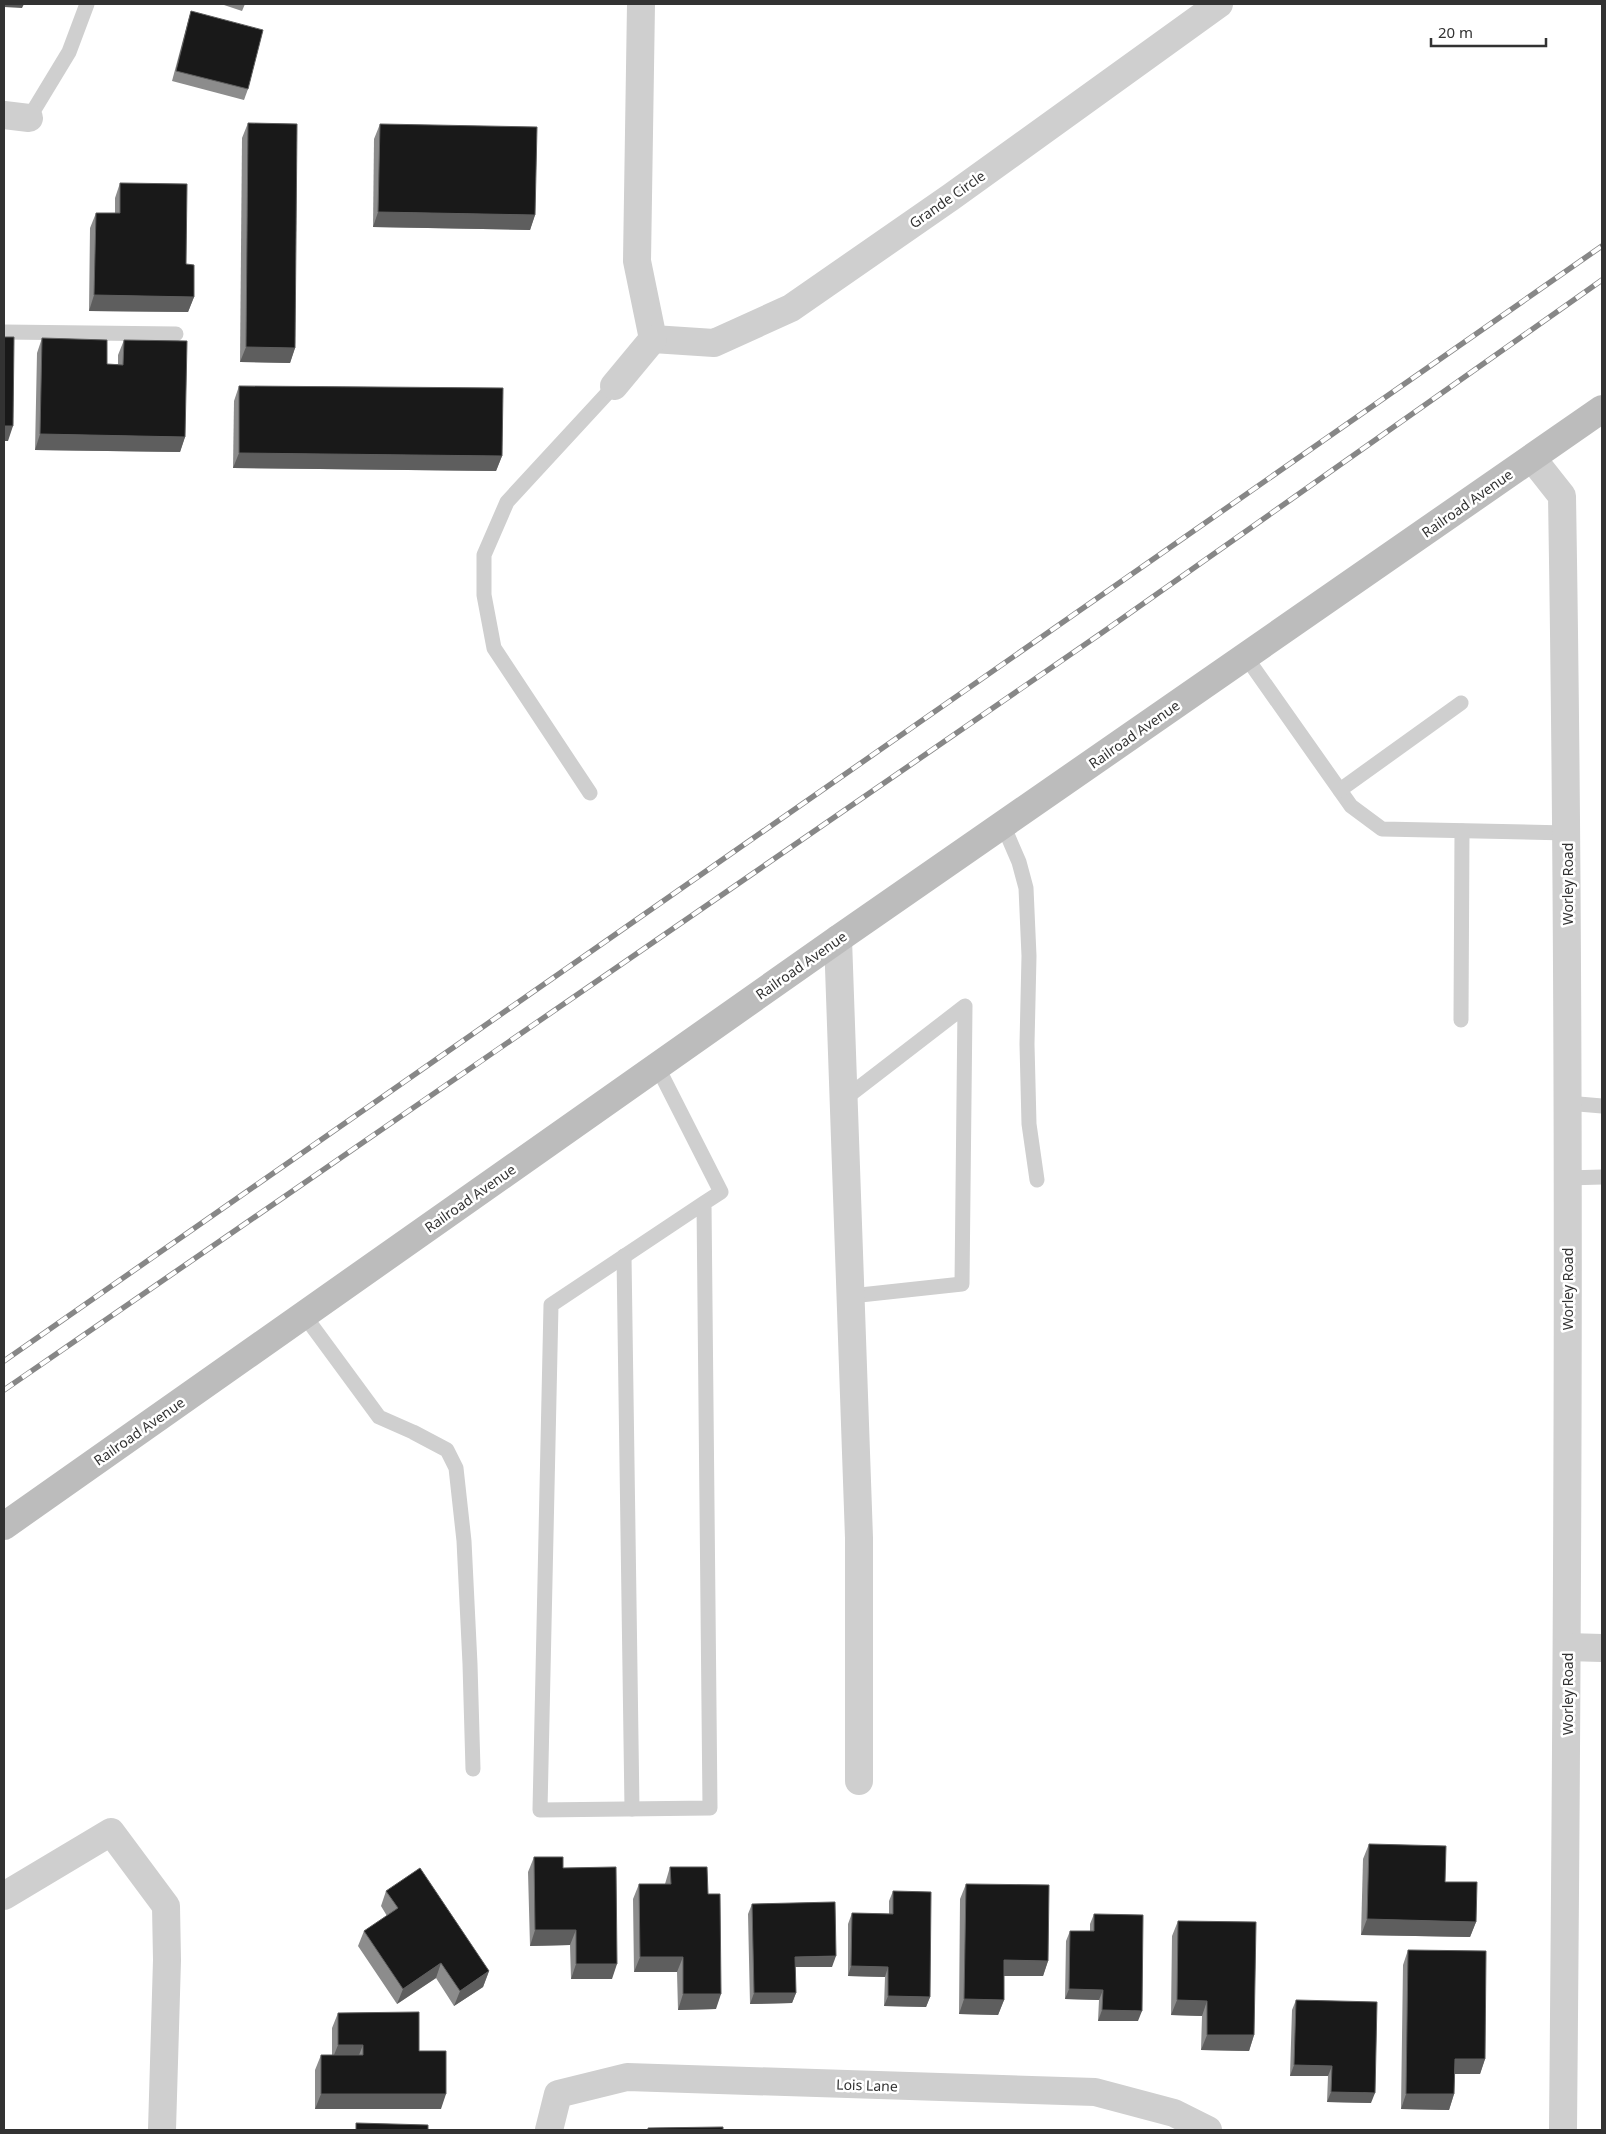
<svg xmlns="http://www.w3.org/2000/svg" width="1606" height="2134" font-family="'Noto Sans',sans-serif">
	<rect width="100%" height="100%" fill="#fff"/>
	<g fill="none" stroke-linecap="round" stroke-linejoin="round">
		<g stroke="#cfcfcf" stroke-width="15">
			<path d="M29,118L69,52L87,4"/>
			<path d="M4,332L176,334"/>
			<path d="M1246,657L1351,806L1382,829L1567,833"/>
			<path d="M1340,790L1461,703"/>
			<path d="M590,793L494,648L484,595V555L507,502L614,386"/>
			<path d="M1003,825L1019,862L1026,888L1029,956L1027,1044L1029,1124L1037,1180"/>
			<path d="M1461,1020L1462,831"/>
			<path d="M657,1066L721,1192L704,1203L551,1305L540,1810L710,1808L704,1203"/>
			<path d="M843,1100L965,1006L962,1284L851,1296"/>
			<path d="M1567,1103L1602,1106"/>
			<path d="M1567,1178L1602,1177"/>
			<path d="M624,1256L632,1809"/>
			<path d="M304,1315L379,1417L413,1432L447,1450L456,1468L464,1541L470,1664L473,1769"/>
		</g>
		<g stroke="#cfcfcf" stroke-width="28">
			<path d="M641,4L637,261L653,339L714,343L791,308L951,197L1219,4"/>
			<path d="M4,115L29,118"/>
			<path d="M614,386L653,339"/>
			<path d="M1532,458L1562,496C1571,1041 1568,1586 1563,2130"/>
			<path d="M838,939L859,1538V1781"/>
			<path d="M1567,1647L1602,1648"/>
			<path d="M4,1896L111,1832L166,1906L167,1960L162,2130"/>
			<path d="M549,2130L558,2094L627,2077L1095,2092L1174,2113L1208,2130"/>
		</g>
		<path stroke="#bcbcbc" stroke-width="28" d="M4,1526L838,939L1602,409"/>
		<g stroke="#878787" stroke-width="5.5">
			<g id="rail">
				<path d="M4,1361L1602,246"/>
				<path d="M4,1390L1103,632L1602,280"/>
			</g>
		</g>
		<use href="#rail" stroke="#fff" stroke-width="4" stroke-dasharray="11" stroke-linecap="butt"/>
	</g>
	<g fill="#8c8c8c">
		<path d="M221,4H245L242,11Z"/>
		<path d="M191,11L248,89L244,100L172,81L188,21Z"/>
		<path d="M248,123L295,348L290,363L240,362L242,138Z"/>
		<path d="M380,124L535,215L530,230L373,227L374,139Z"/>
		<path d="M120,183L186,264L194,297L188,312L89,311L90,228L96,213H115V198Z"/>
		<path d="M42,338L107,364H118V355L124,340L185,437L180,452L35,450L37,353Z"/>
		<path d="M239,386L502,456L496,471L233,468L234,401Z"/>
		<path d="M1369,1844L1445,1882L1476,1922L1470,1937L1361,1935L1363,1859Z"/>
		<path d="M534,1857L563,1868L612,1979H571L570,1945L530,1946L528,1872Z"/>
		<path d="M670,1867L708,1894L716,2009L678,2010L677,1972H634L633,1899L639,1884H665Z"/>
		<path d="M966,1884L1048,1961L1043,1976H1004V2000L998,2015L959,2014L960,1899Z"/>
		<path d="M386,1891L489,1971L483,1987L454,2006L436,1978L397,2004L358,1946L364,1931L387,1916L381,1906Z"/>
		<path d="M893,1891L930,1997L926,2007L884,2006L885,1977L848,1976V1924L852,1913L889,1914V1901Z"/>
		<path d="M752,1904L832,1967H795L796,1993L792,2003L750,2004L748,1914Z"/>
		<path d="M1094,1914L1138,2021H1098L1099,2000L1065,1999L1066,1941L1070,1931H1090V1924Z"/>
		<path d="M1178,1921L1254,2035L1249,2051L1201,2050L1202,2016L1171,2015L1172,1936Z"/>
		<path d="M1408,1950L1485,2059L1480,2074H1454V2094L1449,2110L1401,2109L1403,1965Z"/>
		<path d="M1296,2000L1371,2103L1327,2102L1328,2076H1290L1292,2010Z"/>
		<path d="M338,2013L419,2051L441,2109H315V2070L321,2055H332V2028Z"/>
	</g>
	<g fill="#5e5e5e">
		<path d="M4,4H24L22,8L4,7Z"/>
		<path d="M378,212L535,215L530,230L373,227Z"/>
		<path d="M94,295L194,297L188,312L89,311Z"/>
		<path d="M246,347L295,348L290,363L240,362Z"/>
		<path d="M4,426H13L8,441H4Z"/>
		<path d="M40,434L185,437L180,452L35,450Z"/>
		<path d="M239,453L502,456L496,471L233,468Z"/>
		<path d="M1367,1919L1476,1922L1470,1937L1361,1935Z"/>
		<path d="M535,1930H576L570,1945L530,1946Z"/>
		<path d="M836,1956L832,1967H792L795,1957Z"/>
		<path d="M640,1957H683L677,1972H634Z"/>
		<path d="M1004,1960L1048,1961L1043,1976H999Z"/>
		<path d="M441,1963L436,1978L397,2004L403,1989Z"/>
		<path d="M576,1964H617L612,1979H571Z"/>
		<path d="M851,1966L888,1967L885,1977L848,1976Z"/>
		<path d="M489,1971L483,1987L454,2006L460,1991Z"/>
		<path d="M1069,1989L1103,1990L1099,2000L1065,1999Z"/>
		<path d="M754,1993H796L792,2003L750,2004Z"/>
		<path d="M683,1994H721L716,2009L678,2010Z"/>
		<path d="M888,1996L930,1997L926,2007L884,2006Z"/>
		<path d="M964,1999L1004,2000L998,2015L959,2014Z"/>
		<path d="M1177,2000L1207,2001L1202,2016L1171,2015Z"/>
		<path d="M1102,2010L1142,2011L1138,2021H1098Z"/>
		<path d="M1207,2035H1254L1249,2051L1201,2050Z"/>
		<path d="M338,2045H363L357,2060H332Z"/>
		<path d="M1455,2059H1485L1480,2074H1449Z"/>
		<path d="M1294,2065L1332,2066L1328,2076H1290Z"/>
		<path d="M1331,2092L1375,2093L1371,2103L1327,2102Z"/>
		<path d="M321,2094H446L441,2109H315Z"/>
		<path d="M1406,2094H1454L1449,2110L1401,2109Z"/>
	</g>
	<g fill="#191919" stroke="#5e5e5e">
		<path d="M191,11L263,30L248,89L176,71Z"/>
		<path d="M248,123L297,124L295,348L246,347Z"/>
		<path d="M380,124L537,127L535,215L378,212Z"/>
		<path d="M120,183L187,184L186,264L194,265V297L94,295L96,213H120Z"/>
		<path d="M4,337H14L13,426H4Z"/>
		<path d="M42,338L107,340V364L123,365L124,340L187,341L185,437L40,434Z"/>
		<path d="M239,386L503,388L502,456L239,453Z"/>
		<path d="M1369,1844L1446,1846L1445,1882H1477L1476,1922L1367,1919Z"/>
		<path d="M534,1857H563V1868L616,1867L617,1964H576V1930H535Z"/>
		<path d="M670,1867H707L708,1894H720L721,1994H683V1957H640L639,1884H671Z"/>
		<path d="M420,1868L489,1971L460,1991L441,1963L403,1989L364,1931L398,1908L386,1891Z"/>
		<path d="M966,1884L1049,1885L1048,1961L1004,1960V2000L964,1999Z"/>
		<path d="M893,1891L931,1892L930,1997L888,1996V1967L851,1966L852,1913L893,1914Z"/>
		<path d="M835,1902L836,1956L795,1957L796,1993H754L752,1904Z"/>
		<path d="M1094,1914L1143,1915L1142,2011L1102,2010L1103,1990L1069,1989L1070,1931H1094Z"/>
		<path d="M1178,1921L1256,1922L1254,2035H1207V2001L1177,2000Z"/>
		<path d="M1408,1950L1486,1951L1485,2059H1455L1454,2094H1406Z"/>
		<path d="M1296,2000L1377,2002L1375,2093L1331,2092L1332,2066L1294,2065Z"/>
		<path d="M419,2012V2051H446V2094H321V2055H363V2045H338V2013Z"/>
		<path d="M356,2123L428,2125V2130H356Z"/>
		<path d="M723,2127V2130H648V2128Z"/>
	</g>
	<g text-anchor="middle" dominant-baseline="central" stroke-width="5" stroke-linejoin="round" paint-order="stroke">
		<g font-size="14" fill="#323232" stroke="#fff">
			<text transform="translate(947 199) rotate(-35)">Grande Circle</text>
			<text transform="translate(1467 503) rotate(-35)">Railroad Avenue</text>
			<text transform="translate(1134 734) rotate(-35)">Railroad Avenue</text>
			<text transform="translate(1567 884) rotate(-90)">Worley Road</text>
			<text transform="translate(801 965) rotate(-35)">Railroad Avenue</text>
			<text transform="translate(470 1198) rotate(-35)">Railroad Avenue</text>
			<text transform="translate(1567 1289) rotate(-90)">Worley Road</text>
			<text transform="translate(139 1431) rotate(-35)">Railroad Avenue</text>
			<text transform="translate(1567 1694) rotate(-90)">Worley Road</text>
			<text transform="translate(867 2085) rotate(2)">Lois Lane</text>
		</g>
	</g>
	<rect width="1606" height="2134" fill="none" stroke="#323232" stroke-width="10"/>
	<path d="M1431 38v8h115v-8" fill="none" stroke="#323232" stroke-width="2.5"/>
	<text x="1438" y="38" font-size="15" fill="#323232" stroke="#ffffff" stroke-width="4" paint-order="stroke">20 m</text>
</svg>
